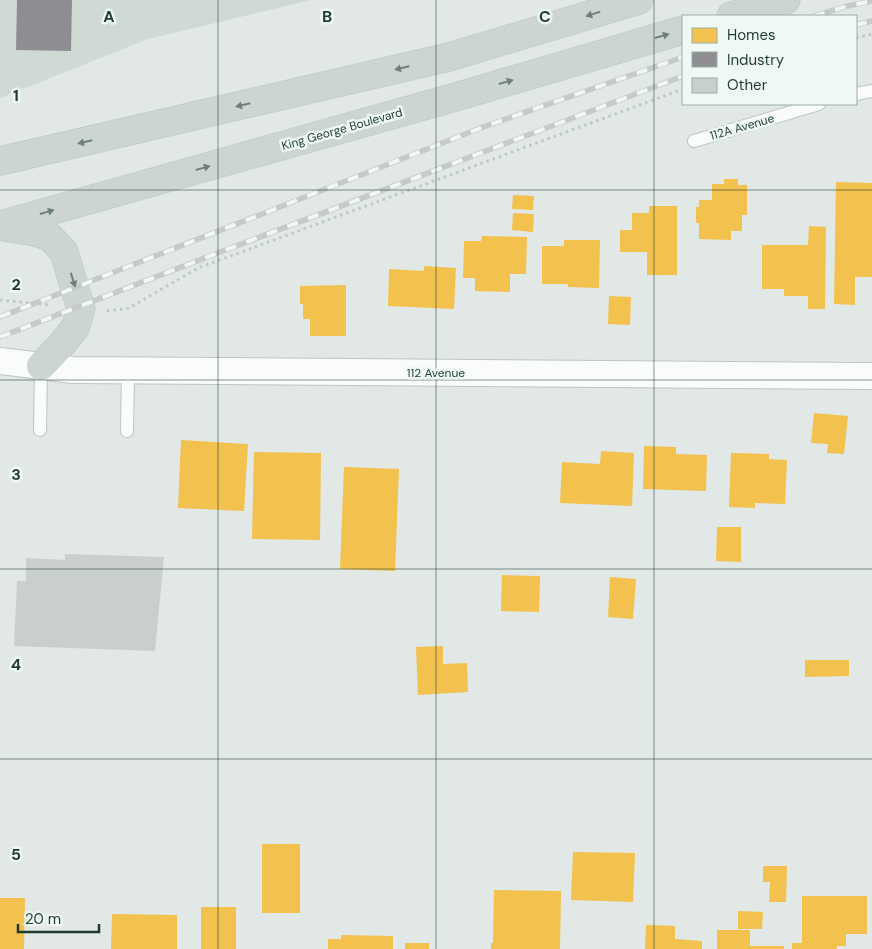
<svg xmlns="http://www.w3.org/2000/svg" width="872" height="949" font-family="'DM Sans',sans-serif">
	<rect width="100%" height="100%" fill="#e1e8e5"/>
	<path fill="#cfdad4" d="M0,0H311L148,39L0,98Z"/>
	<g fill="#f2c14e">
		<path d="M724,179H738V185H747V215H742V231H731V240L699,239V223H696V207H699V200H712V184H724Z"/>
		<path d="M836,182L872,183V277H855V305L834,304Z"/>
		<path d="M513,195L534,196L533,210L512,209Z"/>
		<path d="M649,206H677V275H647V252H620V230H632V213H649Z"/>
		<path d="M513,213L534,214L533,232L512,230Z"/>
		<path d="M809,226L826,227L825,309H808V296H784V289H762V245H808Z"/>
		<path d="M482,236L527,237L526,274H510V292L475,291V278H463L464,241H481Z"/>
		<path d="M564,240H600L599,288L568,287V284H542V246H564Z"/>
		<path d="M424,266L456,268L454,309L388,306L389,269L424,271Z"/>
		<path d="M346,285V336H310V319H303V304H300V286Z"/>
		<path d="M609,296L631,297L630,325L608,324Z"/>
		<path d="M814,413L848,416L844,454L827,453L828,444L811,443Z"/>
		<path d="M181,440L248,444L244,511L178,508Z"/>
		<path d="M644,446L676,447V454L707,455L706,491L643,489Z"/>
		<path d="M601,451L634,453L632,506L560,503L562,462L600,464Z"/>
		<path d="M254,452L321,453L320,540L252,539Z"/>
		<path d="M731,453L769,454V459L787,460L785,504L755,503V508L729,507Z"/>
		<path d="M344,467L399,469L395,571L340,569Z"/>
		<path d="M717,527H741V562L716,561Z"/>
		<path d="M502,575L540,576L539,612L501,611Z"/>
		<path d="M610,577L636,579L633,619L608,617Z"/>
		<path d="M443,646V664L467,663L468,692L418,695L416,647Z"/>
		<path d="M805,660H849V676L805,677Z"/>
		<rect x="262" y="844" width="38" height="69"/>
		<path d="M573,852L635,853L633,902L571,900Z"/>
		<path d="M763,866H787L786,902H769L770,882H763Z"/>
		<path d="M494,890L561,891L560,949H491V943H493Z"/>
		<path d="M802,896H867V934H846V946H837V949H792V943H802Z"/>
		<path d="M0,898H25L24,949H0Z"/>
		<rect x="201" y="907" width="35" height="42"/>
		<path d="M738,911L763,912L762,929H738Z"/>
		<path d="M112,914L177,915V949H111Z"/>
		<path d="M646,925L675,926V939L702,941V949H645Z"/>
		<path d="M717,930H750V946H784V949H717Z"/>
		<path d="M341,935L393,936V949H328V939H341Z"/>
		<rect x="405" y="943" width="24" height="6"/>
	</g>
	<path fill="#8d8d92" d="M17,0H72L71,51L16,50Z"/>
	<path fill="#c9cfcc" d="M65,554L164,557L155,651L14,646L17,581H26V558L65,560Z"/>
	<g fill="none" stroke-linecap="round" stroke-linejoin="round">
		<g stroke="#bec5c2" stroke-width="14">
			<g id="lane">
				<path d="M856,94L872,91"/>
				<path d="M694,141L819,104"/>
				<path d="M40,430L41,366"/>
				<path d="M127,431L128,371"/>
			</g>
		</g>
		<g stroke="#bec5c2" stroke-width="28">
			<path id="street" d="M0,361L73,370L872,376"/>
		</g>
		<g stroke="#bbc5c1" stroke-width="29">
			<g id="primary">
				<path d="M731,16L786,0"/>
				<path d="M0,161L449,57L639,0"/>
				<path d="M0,225L459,96L683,30"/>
				<path d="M4,227L35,232L50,237L64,252L81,309L75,328L62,344L41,366"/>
			</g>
		</g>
		<g stroke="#bfc8c5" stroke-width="3" stroke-dasharray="2.5 4" stroke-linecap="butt">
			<path d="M856,38L872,34"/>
			<path d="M0,300L51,305"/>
			<path d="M107,311L129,308L198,268L683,89"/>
		</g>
		<use href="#lane" stroke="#fafcfb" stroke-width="12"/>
		<use href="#street" stroke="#fafcfb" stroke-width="26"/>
		<use href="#primary" stroke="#ccd5d1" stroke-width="28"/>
		<g stroke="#c6cac9" stroke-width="5.5">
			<g id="rail">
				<path d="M814,16L848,6L872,1"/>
				<path d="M856,25L872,21"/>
				<path d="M0,317L483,127L683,57"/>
				<path d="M0,337L223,251L683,76"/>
			</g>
		</g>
		<use href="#rail" stroke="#eff8f3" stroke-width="4" stroke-dasharray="11" stroke-linecap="butt"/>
	</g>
	<defs><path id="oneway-solid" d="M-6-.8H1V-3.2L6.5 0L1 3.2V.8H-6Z" transform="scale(1.25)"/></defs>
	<g fill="#6d817a">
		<use href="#oneway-solid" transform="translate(593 14) rotate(163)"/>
		<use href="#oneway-solid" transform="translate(662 36) rotate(-16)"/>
		<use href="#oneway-solid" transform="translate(402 68) rotate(167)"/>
		<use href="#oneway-solid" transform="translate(506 82) rotate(-16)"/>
		<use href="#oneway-solid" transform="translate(243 105) rotate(167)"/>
		<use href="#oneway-solid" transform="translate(85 142) rotate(167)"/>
		<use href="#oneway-solid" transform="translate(203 168) rotate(-16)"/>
		<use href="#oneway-solid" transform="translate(47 212) rotate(-16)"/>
		<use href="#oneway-solid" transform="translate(73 280) rotate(73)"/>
	</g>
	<path fill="none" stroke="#1f3c32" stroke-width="1" stroke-opacity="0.55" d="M218,0V949M436,0V949M654,0V949M0,190H872M0,380H872M0,569H872M0,759H872"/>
	<g text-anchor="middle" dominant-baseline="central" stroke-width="5" stroke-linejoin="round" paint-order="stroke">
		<g font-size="12" fill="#1f3c32" stroke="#eff8f3">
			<text transform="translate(742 127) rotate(-16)">112A Avenue</text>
			<text transform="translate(342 129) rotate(-16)">King George Boulevard</text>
			<text x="436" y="373">112 Avenue</text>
		</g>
	</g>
	<g font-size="16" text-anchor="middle" font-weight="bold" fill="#1f3c32" stroke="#eff8f3" stroke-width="5" stroke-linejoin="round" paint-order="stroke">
		<text x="109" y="22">A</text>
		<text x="327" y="22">B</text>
		<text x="545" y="22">C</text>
		<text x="16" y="101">1</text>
		<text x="16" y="290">2</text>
		<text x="16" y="480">3</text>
		<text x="16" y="670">4</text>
		<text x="16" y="860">5</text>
	</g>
	<rect x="682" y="15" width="175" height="90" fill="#eff8f3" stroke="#9cada6"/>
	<rect x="692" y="28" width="25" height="15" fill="#f2c14e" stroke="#9cada6"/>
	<text x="727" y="40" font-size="15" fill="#1f3c32">Homes</text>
	<rect x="692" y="52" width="25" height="15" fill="#8d8d92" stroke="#9cada6"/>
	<text x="727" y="65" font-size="15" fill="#1f3c32">Industry</text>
	<rect x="692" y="78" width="25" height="15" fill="#c9cfcc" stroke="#9cada6"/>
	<text x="727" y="90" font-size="15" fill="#1f3c32">Other</text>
	<path d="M18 924v8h81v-8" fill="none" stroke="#1f3c32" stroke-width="2.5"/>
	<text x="25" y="924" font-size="15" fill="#1f3c32" stroke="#eff8f3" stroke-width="4" paint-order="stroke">20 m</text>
</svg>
